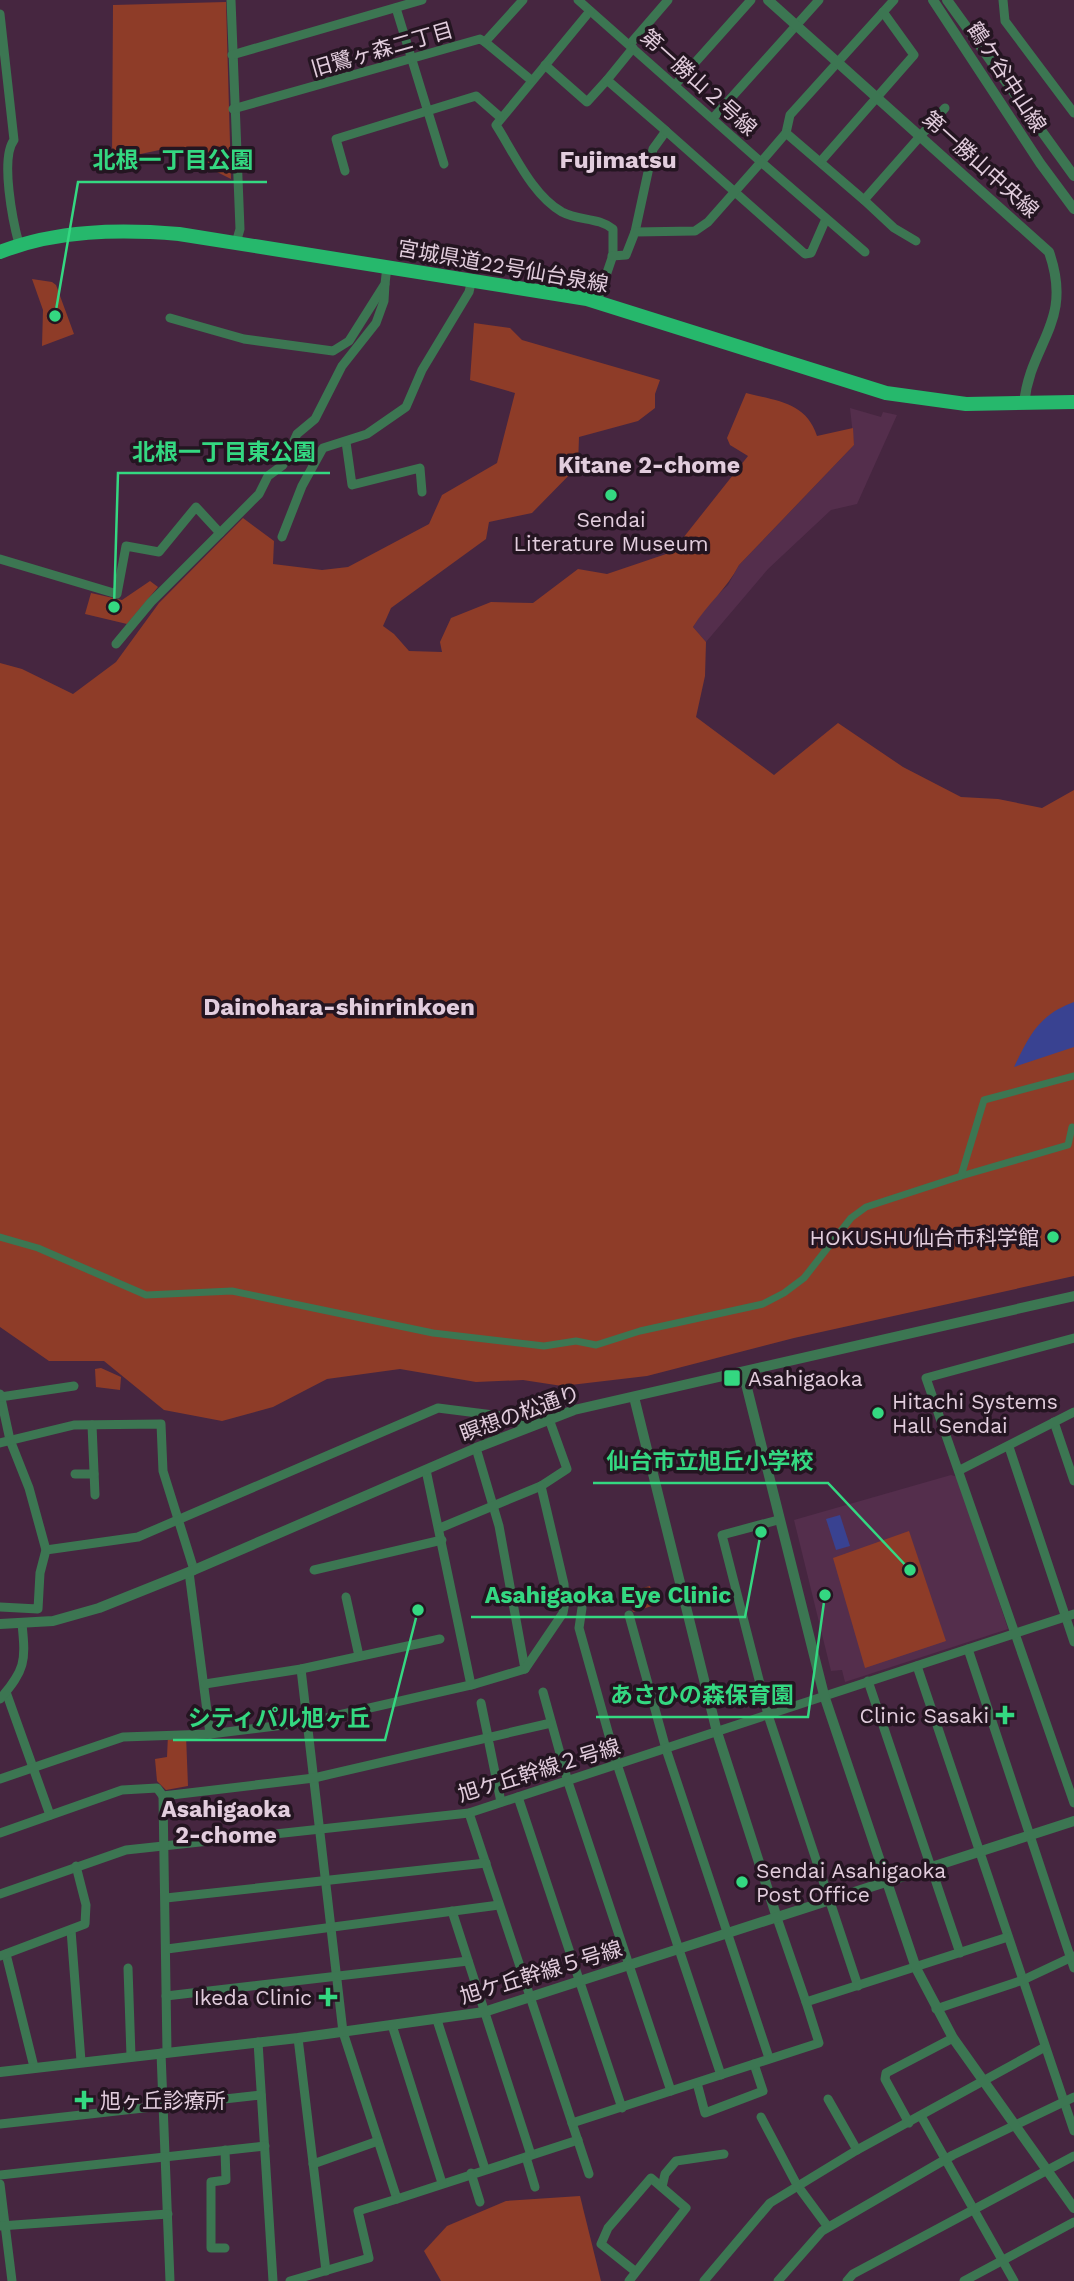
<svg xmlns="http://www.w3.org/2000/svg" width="1074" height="2281" font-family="'Work Sans','Noto Sans JP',sans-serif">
	<rect width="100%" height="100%" fill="#462640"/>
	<g fill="#542e4c">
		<path d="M850,408L881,417L883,412L897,415L857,504L831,510L768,569L706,642L693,627L707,605L728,585L739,565L854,445Z"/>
		<path d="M951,1475L958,1477L1008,1629L845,1682L842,1670L831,1671L794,1520Z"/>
	</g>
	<g fill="#8e3c28">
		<path d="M226,2L231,179L169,148L112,160L113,5Z"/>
		<path d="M32,279L52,282L56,285L74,334L42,346L43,310Z"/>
		<path d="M474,323L510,328L522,340L660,380L655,394V408L638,421L579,437L578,466L532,513L489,522L486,539L391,608L383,626L394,634L409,651L442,652L440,642L451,618L491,602L533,603L578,569L607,574L672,552L748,456L730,445L727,438L746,393C777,401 806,402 817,436L853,428L854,445L739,565C727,589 707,604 693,627L706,642L705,676L696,717L774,775L838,723L903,767L961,797L998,799L1042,808L1074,790V1276L794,1338L647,1376L562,1386L523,1380L476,1382L400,1369L327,1379L273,1407L222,1421L164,1410L104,1361H49L0,1327V663L22,669L73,694L116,662L159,603L243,518L274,541L273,564L322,570L348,567L429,524L442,495L497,463L515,393L470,380Z"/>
		<path d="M150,581L158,587L127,624L85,614L91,593L122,600Z"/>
		<path d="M101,1368L121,1377L120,1390L96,1387L95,1369Z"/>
		<path d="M909,1531L946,1641L865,1668L833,1558Z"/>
		<path d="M650,1586L655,1605L633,1612L627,1592Z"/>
		<path d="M168,1735H186L188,1786L166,1790L157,1781L155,1759L167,1757Z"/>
		<path d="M580,2196L601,2281H441L424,2251L447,2226L506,2201Z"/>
	</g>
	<g fill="#394291">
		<path d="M1074,1002V1047L1014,1067C1030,1034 1039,1015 1074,1002Z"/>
		<path d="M840,1515L850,1546L836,1550L826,1519Z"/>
	</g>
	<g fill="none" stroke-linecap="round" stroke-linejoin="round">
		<g stroke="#3c7652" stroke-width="7">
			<path d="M961,1176L1068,1145L1072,1127"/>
			<path d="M0,1237L38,1248L146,1295L232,1291L433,1333L544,1346L576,1341L596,1345L640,1331L763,1304L784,1293L804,1278L851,1218L866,1207L961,1176L984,1100L1074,1076"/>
		</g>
		<g stroke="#3c7652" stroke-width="9">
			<path d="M231,0L240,229L236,243"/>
			<path d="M578,0L761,162L786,133L790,115L894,0"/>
			<path d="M1003,0L1005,21L1074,113"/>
			<path d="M396,8L444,164"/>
			<path d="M590,11L496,125C514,153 532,195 562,212C579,221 598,217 613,229V255L597,302"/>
			<path d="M0,14L14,140C0,158 13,222 19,244"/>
			<path d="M485,42L531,80"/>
			<path d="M631,43L668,0"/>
			<path d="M232,55L422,0"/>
			<path d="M545,65L587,102L607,80L666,131L653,149L635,232"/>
			<path d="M607,80L633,48"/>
			<path d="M675,85L751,0"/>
			<path d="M233,109L480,39L485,42L523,0"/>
			<path d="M713,118L819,0"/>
			<path d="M666,131L805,254L811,253L825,221"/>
			<path d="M786,133L864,200"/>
			<path d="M821,161L914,55L883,12"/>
			<path d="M345,171L336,139L476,96L500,117"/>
			<path d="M916,241L894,228L864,200L945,108"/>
			<path d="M612,256L626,255L635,232L695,231L708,222L761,162L865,252"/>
			<path d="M170,318L244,339L333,351L349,341L385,284L387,266"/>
			<path d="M346,442L352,485L420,468L422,492"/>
			<path d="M282,537L302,486L323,448L367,434L406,407L422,370L469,292L472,279"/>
			<path d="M0,559L117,594L126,546L159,552L196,507L220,533"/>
			<path d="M116,644L151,602L259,494L268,476L283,465L297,434L315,419L342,366L376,323L384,301L385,284"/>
			<path d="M1074,1338L926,1378L1074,1803"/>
			<path d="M0,1394L10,1440L29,1488L46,1550"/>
			<path d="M0,1397L74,1386"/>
			<path d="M1054,1422L1074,1481"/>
			<path d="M92,1425L95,1495"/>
			<path d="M0,1443L74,1425L161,1424L163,1471L194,1570"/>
			<path d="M1009,1447L1074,1642"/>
			<path d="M476,1448L499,1526L525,1669"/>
			<path d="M426,1470L471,1685"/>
			<path d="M960,1470L1074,1412"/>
			<path d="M75,1474H94"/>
			<path d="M778,1520L722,1535L768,1715L858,1986"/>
			<path d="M440,1528L541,1486L567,1469L549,1419"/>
			<path d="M314,1570L442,1540"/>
			<path d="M189,1572L210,1734"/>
			<path d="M346,1597L359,1656"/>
			<path d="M0,1607L38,1609L40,1573L46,1550L138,1537L438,1408L509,1417L528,1427"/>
			<path d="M582,1608L579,1628L617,1764L721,2075"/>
			<path d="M629,1615L666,1749L769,2058"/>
			<path d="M968,1649L1074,1968"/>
			<path d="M917,1666L1074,2131"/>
			<path d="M301,1669L343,2032L397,2199L578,2140"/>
			<path d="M868,1681L960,1953"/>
			<path d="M205,1684L301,1669L440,1639"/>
			<path d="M6,1692L50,1815"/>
			<path d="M543,1692L568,1782L671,2091"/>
			<path d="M0,1699C25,1670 26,1662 22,1624"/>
			<path d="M481,1703L488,1737"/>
			<path d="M489,1743L501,1802"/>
			<path d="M0,1779L123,1737L210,1734L308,1722L475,1684L525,1669L563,1613L565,1602L564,1584L541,1486"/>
			<path d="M518,1797L622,2108"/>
			<path d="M469,1813L589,2174"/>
			<path d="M0,1833L122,1790L157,1788L163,1796"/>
			<path d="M0,1894L126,1850L469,1813L1074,1614"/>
			<path d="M166,1898L486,1863"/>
			<path d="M452,1911L531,2155"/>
			<path d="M777,1918L806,2002"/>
			<path d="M71,1930L81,2061"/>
			<path d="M167,1949L499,1905"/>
			<path d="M6,1954L34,2067"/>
			<path d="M0,1956L85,1924L86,1905L76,1866"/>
			<path d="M128,1968L131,2056"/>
			<path d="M166,1996L468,1961"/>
			<path d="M936,2009L1023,1980L1074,1956"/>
			<path d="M437,2020L485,2169"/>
			<path d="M392,2025L442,2183"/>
			<path d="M298,2038L326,2271"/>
			<path d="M258,2042L273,2281"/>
			<path d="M167,2052L163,1796L314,1778L551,1723"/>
			<path d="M161,2053L170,2281"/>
			<path d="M697,2083L705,2113L763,2091L754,2064"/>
			<path d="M828,2099L857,2150"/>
			<path d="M921,2116L1014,2281"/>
			<path d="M761,2117L797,2185L828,2227"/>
			<path d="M572,2123L819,2043L806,2002L1008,1937"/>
			<path d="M909,2123L885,2079L886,2073L953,2038"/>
			<path d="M0,2124L261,2095"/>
			<path d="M526,2157L535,2187"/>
			<path d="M313,2164L378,2141"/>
			<path d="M471,2173L480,2202"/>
			<path d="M0,2175L265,2146"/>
			<path d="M0,2184L12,2281"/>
			<path d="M662,2187L665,2174L676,2161L724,2154"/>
			<path d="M0,2226L168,2214"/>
			<path d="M225,2248H211V2182L226,2180L225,2150"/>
			<path d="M290,2281L369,2258L358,2211L397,2199"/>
			<path d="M629,2281L636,2272L686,2208L651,2178L608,2228L601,2244L636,2272"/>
			<path d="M704,2281L770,2203L857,2150L1045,2047"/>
			<path d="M778,2281L822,2231L953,2155L1074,2097"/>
			<path d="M847,2281L853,2274L1074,2156"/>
			<path d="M964,2281L1074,2222"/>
		</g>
		<g stroke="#3c7652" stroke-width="10">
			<path d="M768,0L1049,252C1074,323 1030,342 1024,404"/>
			<path d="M933,0L1040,163L1074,209"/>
			<path d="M947,0L1074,176"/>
			<path d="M743,1372L824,1695L916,1968L953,2038L1074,2208"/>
			<path d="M634,1397L717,1732L777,1918"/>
			<path d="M0,1624L53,1621L99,1608L194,1570L476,1448L574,1410L1074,1296"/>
			<path d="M0,2072L298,2038L484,2012L1074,1821"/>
		</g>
		<path stroke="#26b86c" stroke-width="14" d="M0,252C56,230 119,229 179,234L587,299L886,393L966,404L1074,402"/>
	</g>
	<g fill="#34d881" stroke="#241521" stroke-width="2.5">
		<circle cx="611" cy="495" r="7"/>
		<circle cx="1053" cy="1237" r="7"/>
		<rect x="723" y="1369" width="18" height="18" rx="3.5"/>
		<circle cx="878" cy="1413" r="7"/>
		<path d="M1001.5 1704.5h7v7h7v7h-7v7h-7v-7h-7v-7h7z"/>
		<circle cx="742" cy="1882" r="7"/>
		<path d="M324.5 1986.5h7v7h7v7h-7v7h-7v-7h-7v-7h7z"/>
		<path d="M80.5 2089.5h7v7h7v7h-7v7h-7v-7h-7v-7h7z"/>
	</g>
	<g text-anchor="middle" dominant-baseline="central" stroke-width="7" stroke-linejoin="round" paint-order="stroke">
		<g font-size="21" fill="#e2cddd" stroke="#241521">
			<text transform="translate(382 49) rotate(-16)">旧鷺ヶ森二丁目</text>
			<text transform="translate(1007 77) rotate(57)">鶴ケ谷中山線</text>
			<text transform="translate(699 82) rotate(42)">第一勝山２号線</text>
			<text transform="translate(981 164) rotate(42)">第一勝山中央線</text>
			<text transform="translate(503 266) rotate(10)">宮城県道22号仙台泉線</text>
			<text transform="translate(520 1413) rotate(-20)">瞑想の松通り</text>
			<text transform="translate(539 1770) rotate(-17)">旭ケ丘幹線２号線</text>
			<text transform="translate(541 1972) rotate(-17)">旭ケ丘幹線５号線</text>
		</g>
		<g font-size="21" fill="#e2cddd" stroke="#241521" text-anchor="start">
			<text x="611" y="519" text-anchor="middle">Sendai<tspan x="611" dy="24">Literature Museum</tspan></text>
			<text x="1039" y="1237" text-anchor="end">HOKUSHU仙台市科学館</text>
			<text x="748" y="1378">Asahigaoka</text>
			<text x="892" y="1401">Hitachi Systems<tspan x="892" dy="24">Hall Sendai</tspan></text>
			<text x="989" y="1715" text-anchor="end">Clinic Sasaki</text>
			<text x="756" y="1870">Sendai Asahigaoka<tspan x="756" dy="24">Post Office</tspan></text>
			<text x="312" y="1997" text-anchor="end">Ikeda Clinic</text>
			<text x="100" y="2100">旭ヶ丘診療所</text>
		</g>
		<g font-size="23" font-weight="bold" fill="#e2cddd" stroke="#241521">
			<text x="649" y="465">Kitane 2-chome</text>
			<text x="226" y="1809">Asahigaoka<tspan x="226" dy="26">2-chome</tspan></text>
		</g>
		<g font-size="24" font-weight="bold" fill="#e2cddd" stroke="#241521">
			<text x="618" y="160">Fujimatsu</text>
			<text x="339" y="1007">Dainohara-shinrinkoen</text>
		</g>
	</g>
	<path fill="none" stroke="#34d881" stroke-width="2.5" d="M55 316L78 182H267M114 607L118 473H330M910 1570L828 1483H593M761 1532L745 1617H471M825 1595L808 1717H596M418 1610L385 1740H173"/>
	<g fill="#34d881" stroke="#241521" stroke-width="2.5">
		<circle cx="55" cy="316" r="7"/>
		<circle cx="114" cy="607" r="7"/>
		<circle cx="910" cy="1570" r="7"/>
		<circle cx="761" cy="1532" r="7"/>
		<circle cx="825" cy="1595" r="7"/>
		<circle cx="418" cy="1610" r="7"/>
	</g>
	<g font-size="23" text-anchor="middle" font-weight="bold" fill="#34d881" stroke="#241521" stroke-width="7" stroke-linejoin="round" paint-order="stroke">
		<text x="173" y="168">北根一丁目公園</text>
		<text x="224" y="460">北根一丁目東公園</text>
		<text x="710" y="1469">仙台市立旭丘小学校</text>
		<text x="608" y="1603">Asahigaoka Eye Clinic</text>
		<text x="702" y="1703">あさひの森保育園</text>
		<text x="279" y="1726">シティパル旭ヶ丘</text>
	</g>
</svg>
